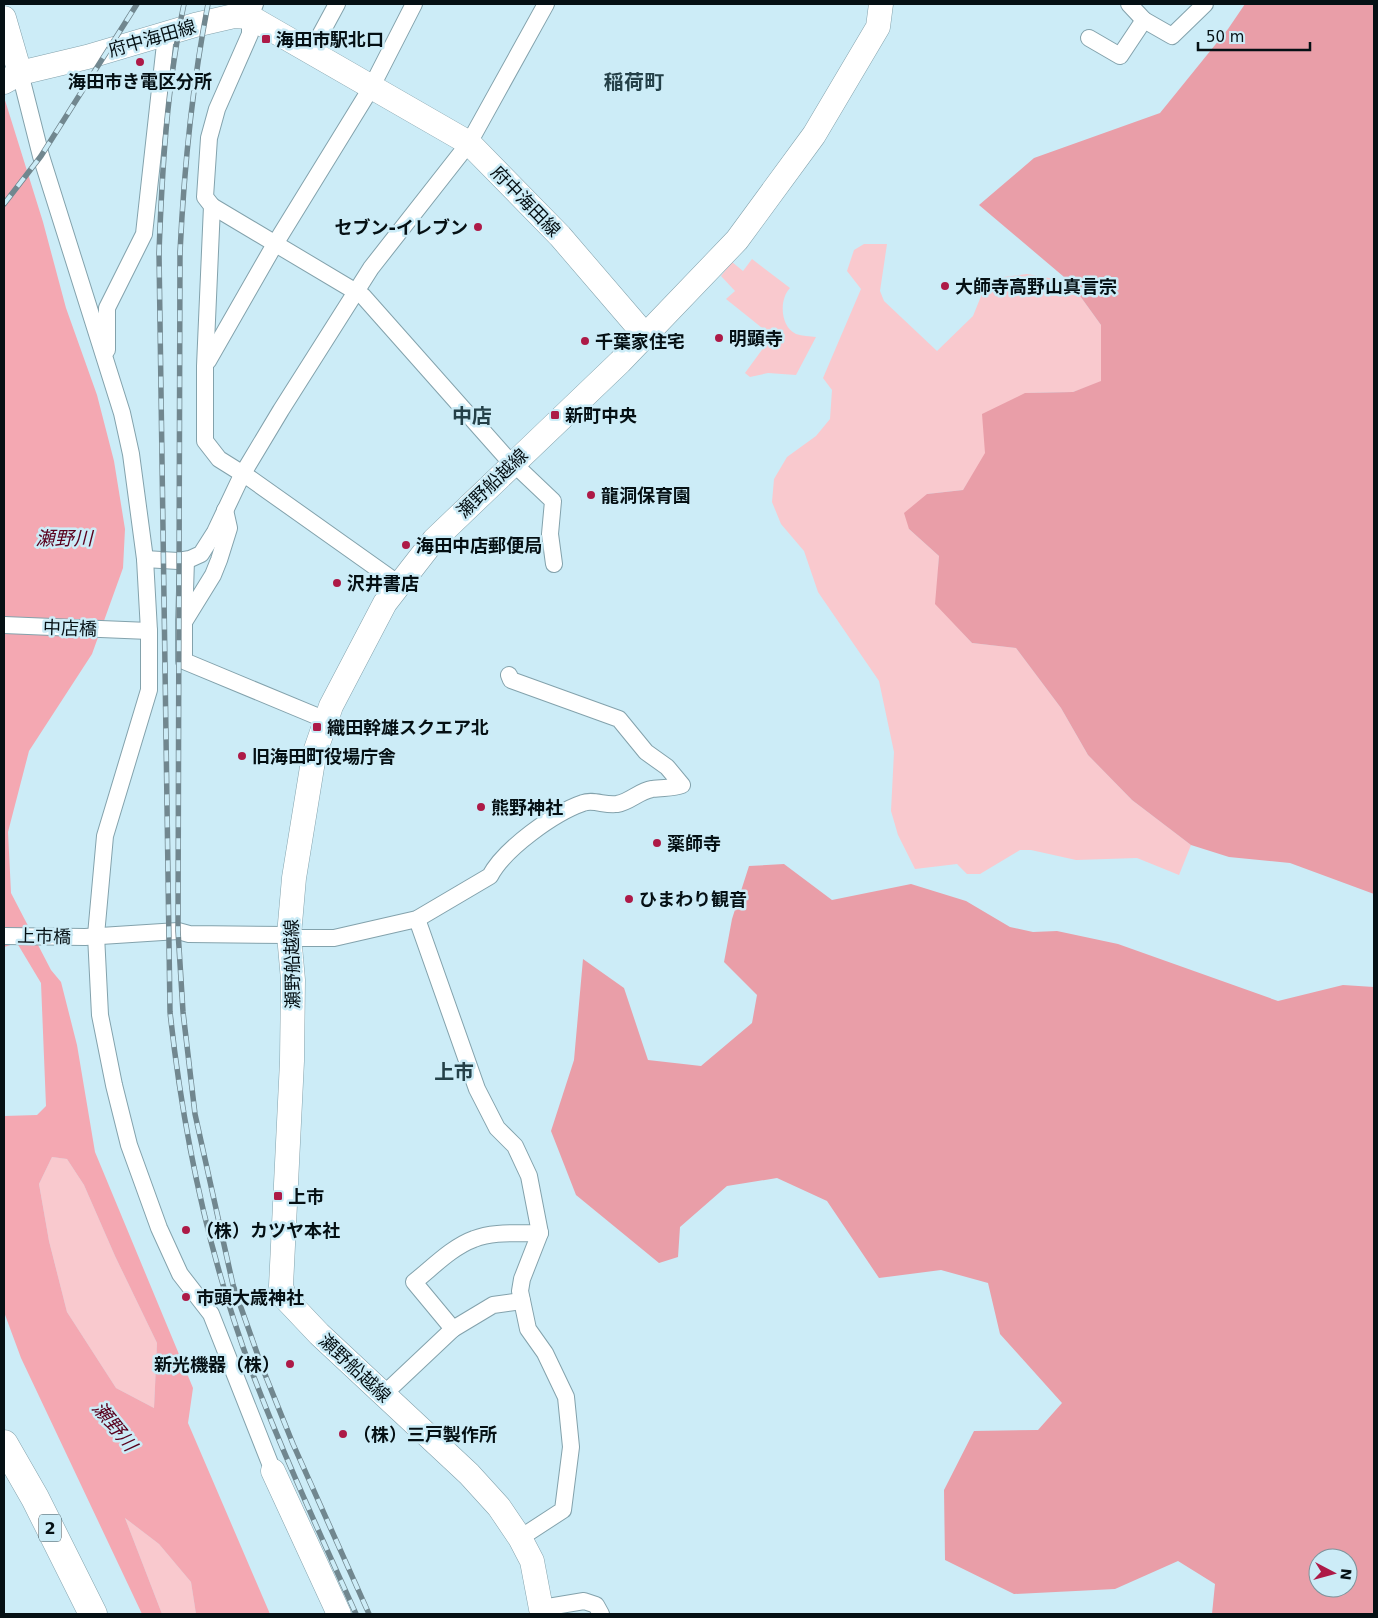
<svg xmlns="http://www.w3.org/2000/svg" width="1378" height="1618" font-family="'DejaVu Sans','Noto Sans JP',sans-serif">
	<rect width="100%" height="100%" fill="#ccecf7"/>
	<g fill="#f9c9ce">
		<path d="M864,244H887L880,291L884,301L937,351L973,316L988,279L1027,274L1070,282L1101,325V382L1073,392L1025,393L963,490L927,494L909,529L939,556L936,604L972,643L1016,648L1061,708L1088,755L1132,800L1191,845L1179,875L1137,858L1076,860L1031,850H1020L980,874H967L957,864L915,869L898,835L891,811L894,752L879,681L818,592L804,551L781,524L772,502L774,479L787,457L816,436L830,419L832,390L823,378L861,289L847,271L854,250Z"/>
		<path d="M752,259L790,288C779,299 780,327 796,334C802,336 810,336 816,337L796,375L768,373L750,377L745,373L772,336L726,299L735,291L721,276L732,262L743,271Z"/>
		<path d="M52,1157L67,1159L84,1185L115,1256L157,1343L154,1408L116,1388L67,1312L49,1241L39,1184Z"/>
		<path d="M125,1518L159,1544L191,1582L196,1614H162Z"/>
	</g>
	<g fill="#e99ea8" fill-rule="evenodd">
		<path d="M1245,4H1374V894L1290,863L1229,857L1191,845L1132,800L1088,755L1061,708L1016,648L972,643L935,604L939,556L909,529L904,513L927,494L963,490L985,453L982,414L1025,393L1073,392L1101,381V325L1070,282L979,205L1034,158L1160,113L1228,29Z"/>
		<path d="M784,864L832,900L911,884L966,901L1010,927L1033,932L1057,931L1118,944L1278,1001L1343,985L1374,987V1614H1212L1215,1584L1178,1561L1115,1589L1014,1594L945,1560L944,1490L974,1431L1038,1430L1062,1403L1000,1334L988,1283L941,1270L879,1278L827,1201L777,1178L727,1186L680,1227L678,1257L659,1263L576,1195L551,1131L574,1060L583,959L624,988L648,1060L701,1066L752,1023L757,995L724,962L732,919L749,866ZM1318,1558H1348V1588H1318Z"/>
	</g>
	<path fill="#f4a8b2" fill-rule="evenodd" d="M4,97L43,222L66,308L97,395L114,461L125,529L123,568L92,654L29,751L8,832L11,893L51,970L61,982L77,1045L95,1152L193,1388L188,1423L270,1614H196L191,1582L159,1544L125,1518L162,1614H142L21,1358L4,1312V1116L37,1115L46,1106L41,983L17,943L4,947ZM52,1157L67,1159L84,1185L115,1256L157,1343L154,1408L116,1388L67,1312L49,1241L39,1184Z"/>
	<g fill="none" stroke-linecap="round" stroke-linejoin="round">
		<g stroke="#83a2ac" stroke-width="18">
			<g id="street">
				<path d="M255,4L250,17V34L217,109L209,138L205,197L212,206L205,366V441L219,459L251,479L399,584"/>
				<path d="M1129,4L1144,20L1172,36L1205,4"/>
				<path d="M1089,38L1120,56L1144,20"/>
				<path d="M311,52L337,4"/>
				<path d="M20,73L41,156L122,413L131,454L145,559L149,631V690L105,836L96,935L100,1015L114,1085L129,1145L159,1228L180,1274L211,1314L273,1471"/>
				<path d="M212,206L363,296L512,464"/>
				<path d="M107,350V308L144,234L166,35"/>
				<path d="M208,361L275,244L371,88L414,4"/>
				<path d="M513,463L553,501L550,534L554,564"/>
				<path d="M225,510L229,528L219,560L213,575L184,622V661L326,720"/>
				<path d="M145,559L178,561L190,559L201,554L215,532L242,475L281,410L371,268L469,143L546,4"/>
				<path d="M184,622L186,560"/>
				<path d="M4,625L149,631"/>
				<path d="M417,919L477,1089L497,1128L515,1146L529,1176L540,1233L522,1279L520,1291L528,1329L545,1353L566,1397L571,1447L563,1510L520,1538"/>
				<path d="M4,936L85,937L178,931L189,934L289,935"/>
				<path d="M290,938H334L417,919L490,876C504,849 554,813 583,803C593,799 606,806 617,804C630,802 639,791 652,789C663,787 672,789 682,785L667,767L646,752L619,719L511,680L509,675"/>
				<path d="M453,1329L414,1282C433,1267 452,1247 474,1239C494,1231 519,1234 540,1233"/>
				<path d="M383,1395L453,1329L493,1305L522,1301"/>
				<path d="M542,1608L584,1601L596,1605L601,1614"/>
			</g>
		</g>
		<g stroke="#83a2ac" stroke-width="25">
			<g id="secondary">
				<path d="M4,18L20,73"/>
				<path d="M4,82L20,73L87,57L195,25L234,16L250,17L469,143L560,236L645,335"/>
				<path d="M273,1471L339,1614"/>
				<path d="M542,1614L532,1561L520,1538L499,1507L469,1474L319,1334L285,1298L281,1286L292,1061L293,980L289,935L294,878L314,755L331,706L385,603L434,540L620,362L737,240L814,135L878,27L881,4"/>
			</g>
		</g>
		<g stroke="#83a2ac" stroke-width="29">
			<path id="highway" d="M4,1444L35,1498L93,1614"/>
		</g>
		<use href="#street" stroke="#fff" stroke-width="16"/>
		<use href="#secondary" stroke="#fff" stroke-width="24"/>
		<use href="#highway" stroke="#fff" stroke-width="28"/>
		<g stroke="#71878f" stroke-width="5.5">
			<g id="rail">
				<path d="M184,4C167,85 162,170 159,253L170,1012C183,1133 209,1257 252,1372C283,1454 320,1534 356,1614"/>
				<path d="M208,4C192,86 184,169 180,252L178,931L183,1012L195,1114L233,1285L262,1367L293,1444L369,1614"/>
				<path d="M4,204L41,156L137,4"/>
			</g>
		</g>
		<use href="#rail" stroke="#ccecf7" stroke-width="4" stroke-dasharray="11" stroke-linecap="butt"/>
	</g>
	<g fill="#ad1a47" stroke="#ccecf7" stroke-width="2">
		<rect x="261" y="34" width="10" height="10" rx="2.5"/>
		<circle cx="140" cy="62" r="5"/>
		<circle cx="478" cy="227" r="5"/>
		<circle cx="945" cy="286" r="5"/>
		<circle cx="719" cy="338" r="5"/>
		<circle cx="585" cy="341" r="5"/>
		<rect x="550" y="410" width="10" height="10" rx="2.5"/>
		<circle cx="591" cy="495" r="5"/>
		<circle cx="406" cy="545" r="5"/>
		<circle cx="337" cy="583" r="5"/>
		<rect x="312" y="722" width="10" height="10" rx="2.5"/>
		<circle cx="242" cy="756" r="5"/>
		<circle cx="481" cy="807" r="5"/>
		<circle cx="657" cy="843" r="5"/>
		<circle cx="629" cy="899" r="5"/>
		<rect x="273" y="1191" width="10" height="10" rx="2.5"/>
		<circle cx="186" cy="1230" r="5"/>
		<circle cx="186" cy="1297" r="5"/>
		<circle cx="290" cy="1364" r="5"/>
		<circle cx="343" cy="1434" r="5"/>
	</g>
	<g text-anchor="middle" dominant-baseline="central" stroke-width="5" stroke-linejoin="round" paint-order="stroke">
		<rect fill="#ccecf7" stroke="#415258" stroke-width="1" x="39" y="1514.5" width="22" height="27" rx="4"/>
		<g font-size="16" font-weight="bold" fill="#051014">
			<text x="50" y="1528">2</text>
		</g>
		<g font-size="18" fill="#051014" stroke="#ccecf7">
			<text transform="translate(152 38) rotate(-16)">府中海田線</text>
			<text transform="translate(526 201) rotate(46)">府中海田線</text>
			<text transform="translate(492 483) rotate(-44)">瀬野船越線</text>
			<text transform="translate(70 628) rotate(2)">中店橋</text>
			<text transform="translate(44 936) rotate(1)">上市橋</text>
			<text transform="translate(292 964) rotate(-91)">瀬野船越線</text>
			<text transform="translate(355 1368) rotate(43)">瀬野船越線</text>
		</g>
		<g font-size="18" font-weight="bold" fill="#051014" stroke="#ccecf7" text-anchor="start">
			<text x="276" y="39">海田市駅北口</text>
			<text x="140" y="81" text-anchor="middle">海田市き電区分所</text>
			<text x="468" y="227" text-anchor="end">セブン-イレブン</text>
			<text x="955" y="286">大師寺高野山真言宗</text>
			<text x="729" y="338">明顕寺</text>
			<text x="595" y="341">千葉家住宅</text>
			<text x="565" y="415">新町中央</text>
			<text x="601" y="495">龍洞保育園</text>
			<text x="416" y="545">海田中店郵便局</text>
			<text x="347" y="583">沢井書店</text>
			<text x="327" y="727">織田幹雄スクエア北</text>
			<text x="252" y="756">旧海田町役場庁舎</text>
			<text x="491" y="807">熊野神社</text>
			<text x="667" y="843">薬師寺</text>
			<text x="639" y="899">ひまわり観音</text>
			<text x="288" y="1196">上市</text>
			<text x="196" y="1230">（株）カツヤ本社</text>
			<text x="196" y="1297">市頭大歳神社</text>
			<text x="280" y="1364" text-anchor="end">新光機器（株）</text>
			<text x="353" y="1434">（株）三戸製作所</text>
		</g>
		<g font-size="19" font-style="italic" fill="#59001d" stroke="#ccecf7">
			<text x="64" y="538">瀬野川</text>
			<text transform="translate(115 1426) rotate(51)">瀬野川</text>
		</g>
		<g font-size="20" font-weight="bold" fill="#244048" stroke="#ccecf7">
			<text x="634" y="82">稲荷町</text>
			<text x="472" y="416">中店</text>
			<text x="454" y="1072">上市</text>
		</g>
	</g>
	<rect width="1378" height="1618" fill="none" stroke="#051014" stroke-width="10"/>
	<g transform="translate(1333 1573) rotate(96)"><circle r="24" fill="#ccecf7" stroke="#7c949c"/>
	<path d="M0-4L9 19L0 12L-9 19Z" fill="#ad1a47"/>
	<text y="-8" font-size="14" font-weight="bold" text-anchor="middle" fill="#051014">N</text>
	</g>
	<path d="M1198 42v8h112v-8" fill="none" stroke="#051014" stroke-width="2.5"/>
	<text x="1206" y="42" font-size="15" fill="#051014" stroke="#ccecf7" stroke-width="4" paint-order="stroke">50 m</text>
</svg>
